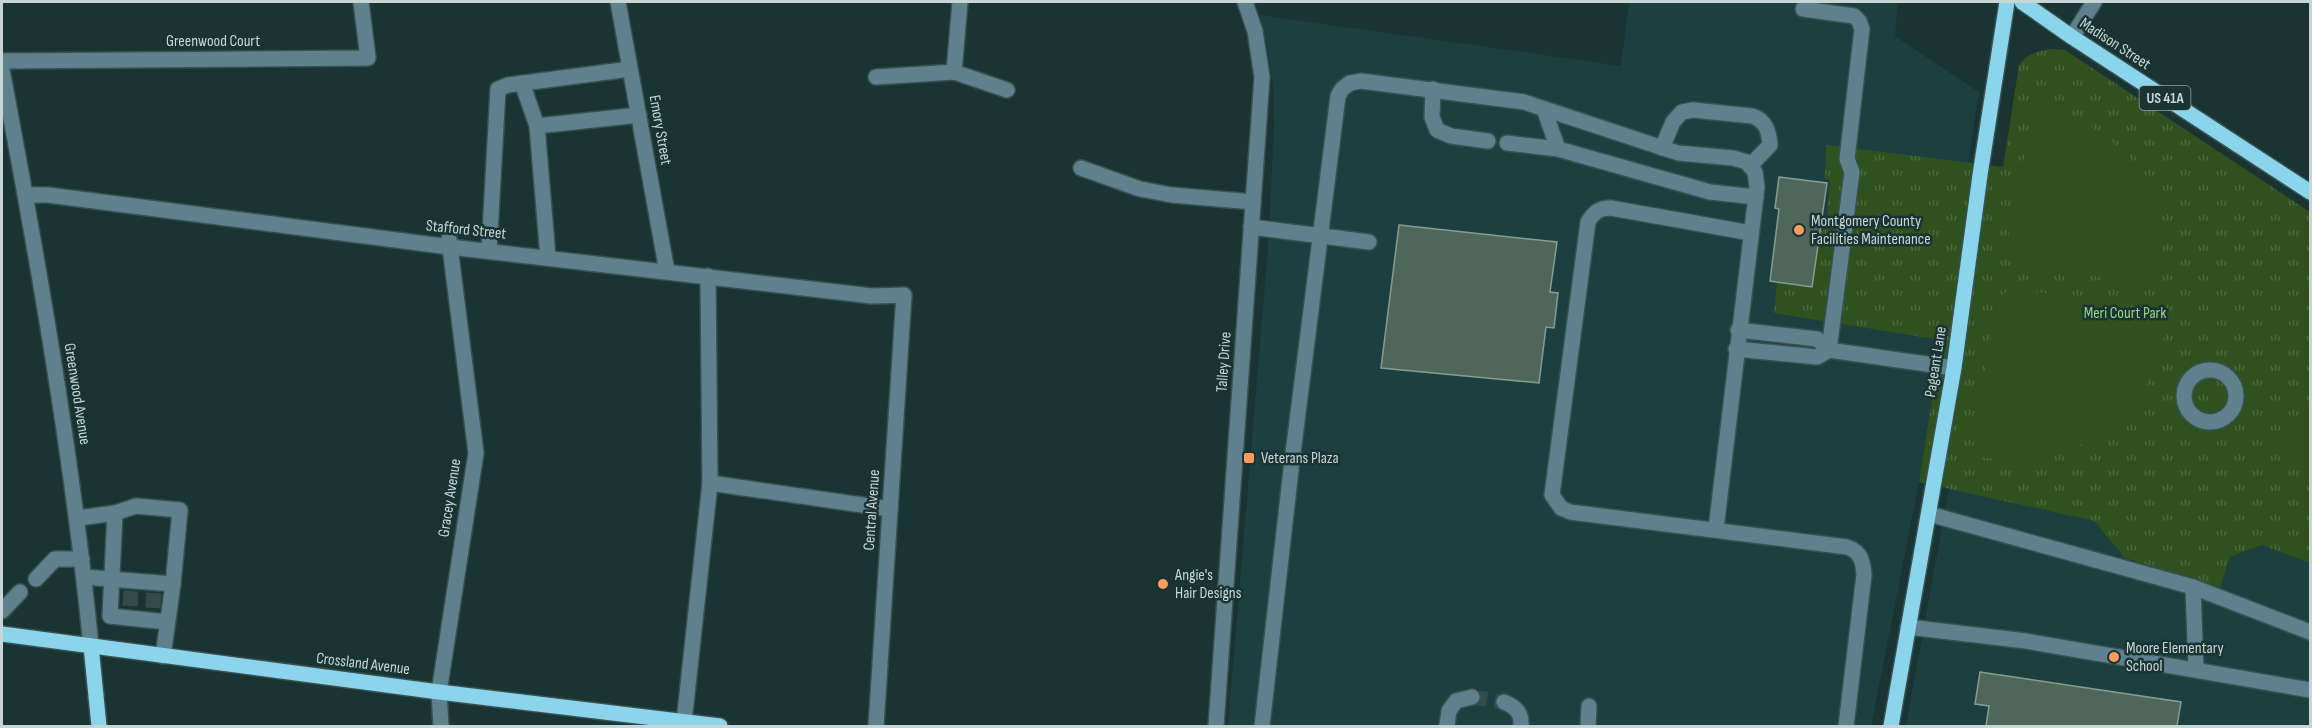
<svg xmlns="http://www.w3.org/2000/svg" width="2312" height="728" font-family="'Sofia Sans Condensed',sans-serif">
	<defs>
		<pattern id="grass-tufts" width="24" height="20" patternUnits="userSpaceOnUse" patternTransform="scale(1.5)"><rect width="24" height="20" fill="#2f511e"/><path d="M3 7l-1-3M5 7V3M7 7l1-3M15 17l-1-3M17 17v-4M19 17l1-3" fill="none" stroke="#4c693e"/></pattern>
	</defs>
	<rect width="100%" height="100%" fill="#193433"/>
	<g fill="#1c403f">
		<path d="M1629,2H1898L1895,36L1979,92L1919,482L1871,726H1228L1268,248L1274,127L1273,86L1268,49L1260,15L1621,66Z"/>
		<path d="M1949,488L2094,521L2125,558L2219,586L2230,557L2262,545L2310,563V726H1906Z"/>
	</g>
	<path fill="url(#grass-tufts)" d="M2052,49L2065,50L2310,212V563L2262,545L2230,557L2220,587L2125,558L2094,521L1919,482L1941,340L1774,313L1777,282L1811,286L1823,217L1827,218L1830,180L1825,179L1826,145L2003,167L2019,65C2028,53 2038,51 2052,49Z"/>
	<g fill="#2f511e">
		<path d="M2034,107C2047,110 2061,113 2074,118C2142,148 2177,214 2157,286L2013,263L2006,249Z"/>
		<path d="M2012,288L2165,313C2164,320 2165,328 2164,336C2156,397 2100,446 2041,459C2019,463 1995,459 1973,456L1997,298Z"/>
		<path d="M2310,406V462L2292,454L2288,441Z"/>
	</g>
	<g fill="#4f665b" stroke="#869e92" stroke-width="1.5">
		<path d="M1779,177L1827,183L1812,287L1770,281L1779,209L1775,208Z"/>
		<path d="M1399,225L1557,242L1550,292L1558,293L1554,328L1546,327L1539,383L1381,368Z"/>
		<path d="M1980,672L2181,702L2177,726H1986L1989,706L1975,704Z"/>
	</g>
	<g fill="none" stroke-linecap="round" stroke-linejoin="round">
		<g stroke="#334c4b" stroke-width="15" stroke-dasharray="15 8" stroke-linecap="butt">
			<path d="M130,606L131,589"/>
			<path d="M153,608L154,591"/>
			<path d="M1472,697L1504,702"/>
		</g>
		<g stroke="#385150" stroke-width="18">
			<g id="minor">
				<path d="M618,2L666,266"/>
				<path d="M1803,9L1854,16L1859,21L1862,29L1847,159L1852,172L1829,350"/>
				<path d="M2072,37L2094,2"/>
				<path d="M2,61L368,58L361,2"/>
				<path d="M2,70C38,261 72,453 91,646"/>
				<path d="M954,72L960,2"/>
				<path d="M876,77L954,72L1007,90"/>
				<path d="M522,83L537,126"/>
				<path d="M1433,89L1432,117L1437,130L1451,136L1488,141"/>
				<path d="M1544,109L1558,149"/>
				<path d="M1507,143L1558,149L1710,192L1756,197"/>
				<path d="M1662,148L1673,122L1682,112L1693,110L1752,116C1766,120 1769,132 1770,145L1750,166"/>
				<path d="M1081,168L1140,189L1172,195L1253,202"/>
				<path d="M26,195H48L450,247L872,296L904,295L876,726"/>
				<path d="M1251,227L1369,242"/>
				<path d="M1751,233L1611,208C1599,208 1594,212 1588,222L1552,495L1561,508L1570,512L1847,547C1861,552 1863,561 1864,575L1846,726"/>
				<path d="M489,251L498,89L508,85L630,69"/>
				<path d="M548,257L537,126L639,115"/>
				<path d="M1738,330L1817,339L1829,350L1954,368"/>
				<path d="M1736,349L1817,357L1829,350"/>
				<circle cx="2210" cy="396" r="26"/>
				<path d="M710,483L890,509"/>
				<path d="M115,513L136,506L180,510L173,584"/>
				<path d="M1929,514L2193,587L2310,632"/>
				<path d="M78,518L115,513L110,616L167,622"/>
				<path d="M84,577L173,584L163,656"/>
				<path d="M36,579L55,559H82"/>
				<path d="M2193,587L2196,669"/>
				<path d="M2,611L20,592"/>
				<path d="M1908,627L2026,641L2310,690"/>
				<path d="M1504,702C1516,707 1522,713 1521,726"/>
				<path d="M684,722L710,483L708,276"/>
				<path d="M1447,725L1449,711L1456,701L1472,697"/>
				<path d="M441,726L439,692L476,453L449,239"/>
				<path d="M1216,726L1262,77L1255,31L1245,2"/>
				<path d="M1262,726L1292,461L1338,96L1342,89L1350,83L1361,81L1524,102L1678,153L1733,158L1747,162L1755,172L1757,187L1716,529"/>
				<path d="M1588,726L1589,706"/>
			</g>
		</g>
		<g stroke="#385150" stroke-width="18">
			<g id="major">
				<path d="M2022,2L2072,37L2310,192"/>
				<path d="M2,634L439,692L720,726"/>
				<path d="M91,646L99,726"/>
				<path d="M1891,726L1954,368L1980,175L2007,2"/>
			</g>
		</g>
		<use href="#minor" stroke="#5e818d" stroke-width="15"/>
		<use href="#major" stroke="#8ad4ec" stroke-width="15"/>
	</g>
	<g fill="#ff9b5a" stroke="#193433" stroke-width="2">
		<circle cx="1799" cy="230" r="6"/>
		<rect x="1243" y="452" width="12" height="12" rx="3"/>
		<circle cx="1163" cy="584" r="6"/>
		<circle cx="2114" cy="657" r="6"/>
	</g>
	<g text-anchor="middle" dominant-baseline="central" stroke-width="5" stroke-linejoin="round" paint-order="stroke">
		<rect fill="#193433" stroke="#93a5a4" stroke-width="1.5" x="2139.5" y="86" width="51" height="24" rx="4.5"/>
		<g font-size="15" font-weight="bold" fill="#c7d6d5">
			<text x="2165" y="98">US 41A</text>
		</g>
		<g font-size="16" fill="#c7d6d5" stroke="#193433">
			<text x="213" y="41">Greenwood Court</text>
			<text transform="translate(2115 44) rotate(33)">Madison Street</text>
			<text transform="translate(660 130) rotate(80)">Emory Street</text>
			<text transform="translate(466 230) rotate(6)">Stafford Street</text>
			<text transform="translate(1224 362) rotate(-86)">Talley Drive</text>
			<text transform="translate(1936 362) rotate(-81)">Pageant Lane</text>
			<text transform="translate(77 394) rotate(81)">Greenwood Avenue</text>
			<text transform="translate(450 498) rotate(-81)">Gracey Avenue</text>
			<text transform="translate(872 510) rotate(-86)">Central Avenue</text>
			<text transform="translate(363 664) rotate(7)">Crossland Avenue</text>
		</g>
		<g font-size="16" fill="#c7d6d5" stroke="#193433" text-anchor="start">
			<text x="1811" y="221">Montgomery County<tspan x="1811" dy="18">Facilities Maintenance</tspan></text>
			<text x="1261" y="458">Veterans Plaza</text>
			<text x="1175" y="575">Angie's<tspan x="1175" dy="18">Hair Designs</tspan></text>
			<text x="2126" y="648">Moore Elementary<tspan x="2126" dy="18">School</tspan></text>
		</g>
		<g font-size="16" fill="#9bd482" stroke="#193433">
			<text x="2125" y="313">Meri Court Park</text>
		</g>
	</g>
	<rect width="2312" height="728" fill="none" stroke="#c7d6d5" stroke-width="6"/>
</svg>
